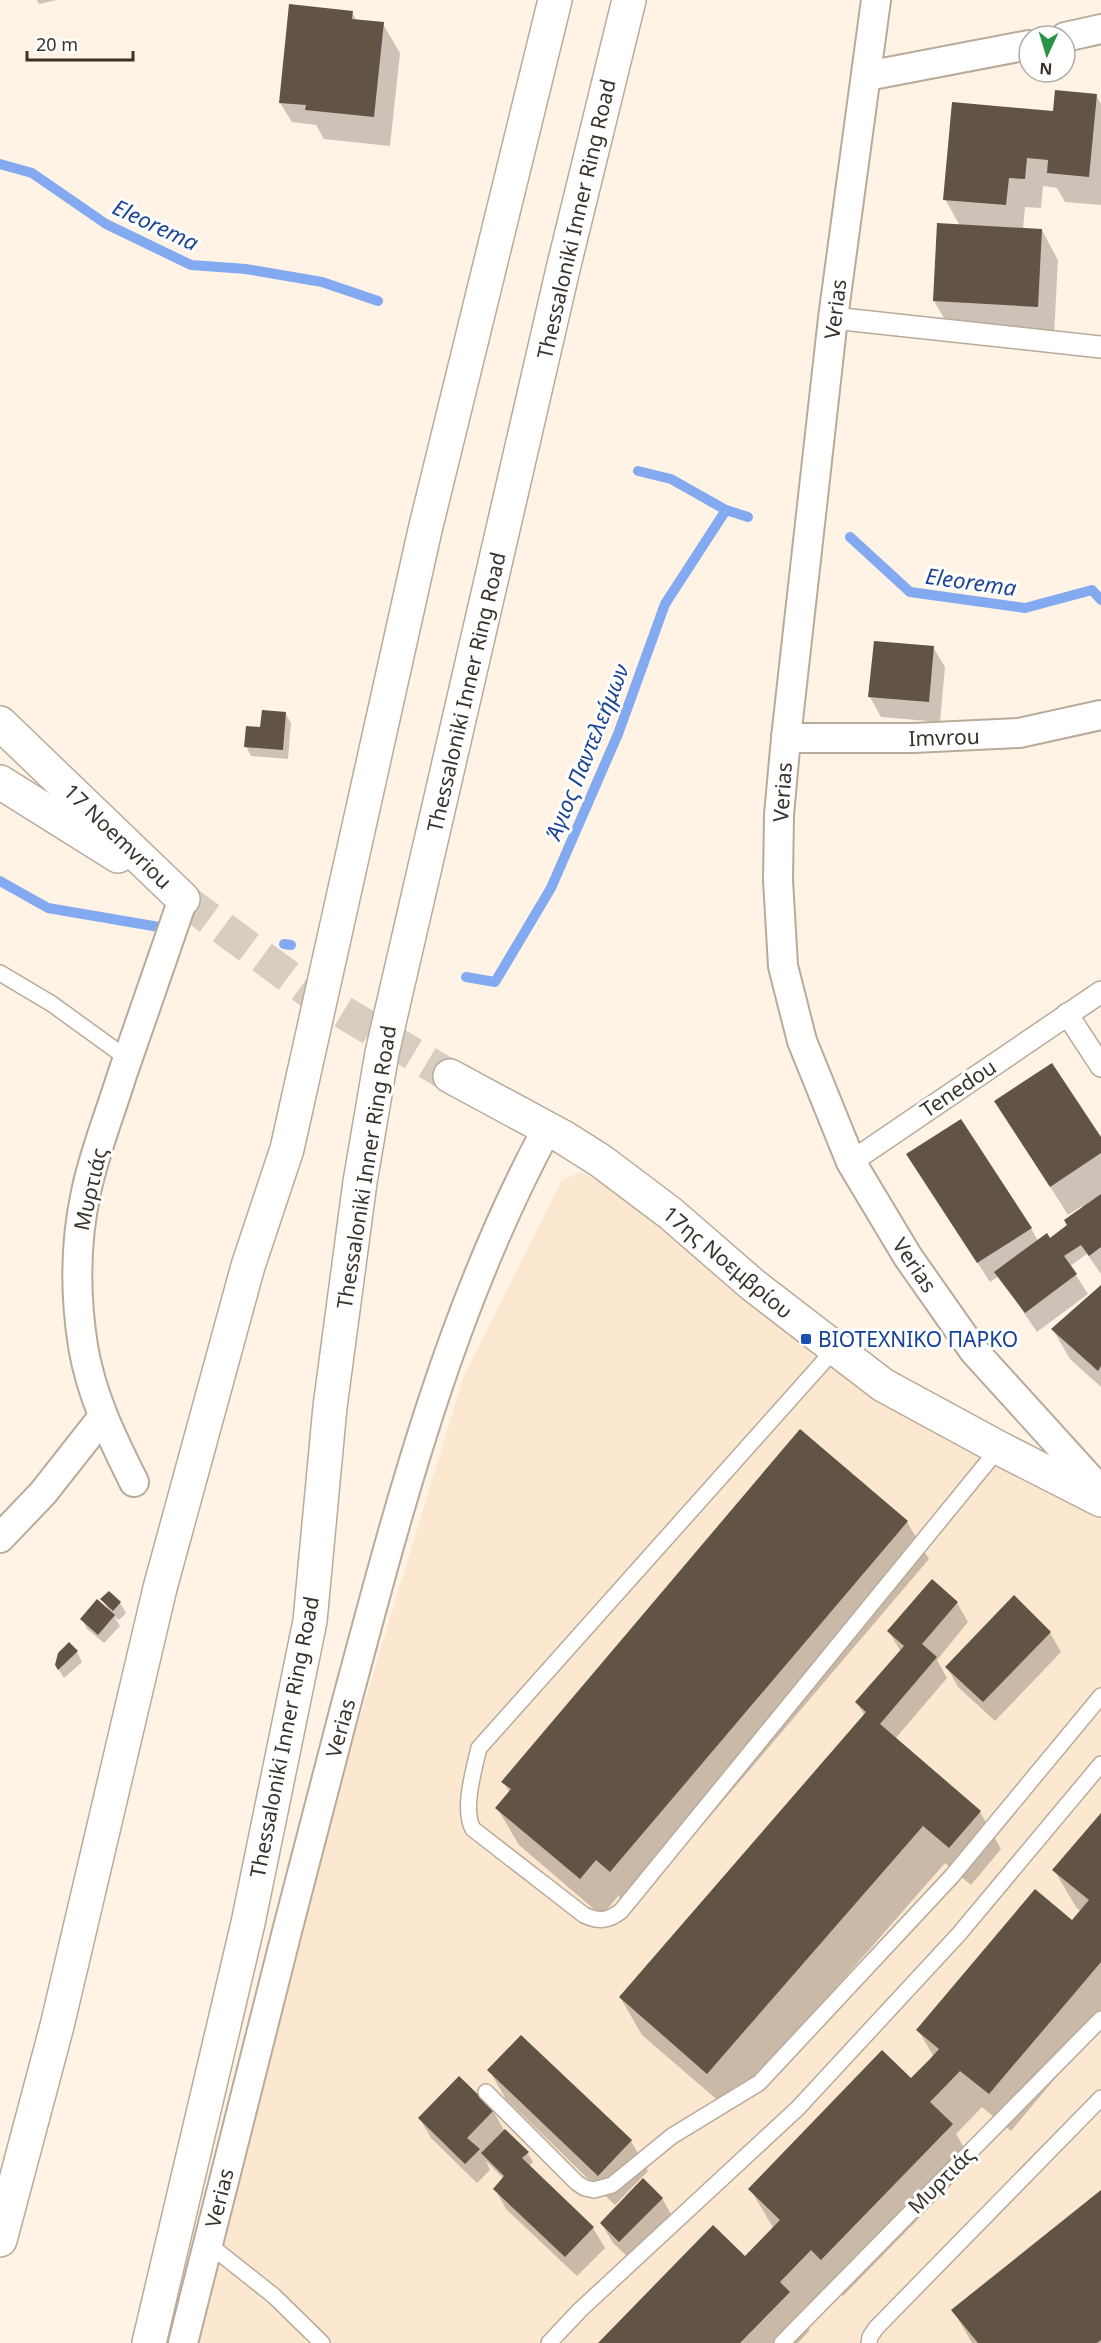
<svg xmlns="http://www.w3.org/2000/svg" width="1101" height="2343" font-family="'Noto Sans',sans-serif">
	<rect width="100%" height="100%" fill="#fff3e5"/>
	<path fill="#fce8d0" d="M580,1172L621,1192L1101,1514V2343H189L314,1868L463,1378L562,1180Z"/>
	<g fill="#0003">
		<path d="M37,0H57L39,4Z"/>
		<path d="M352,13L357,21L383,24L400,53L390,146L324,139L316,125L292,122L280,103Z"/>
		<path d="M1096,95L1101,104V205L1065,202L1057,188L1043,186L1041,208L1025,207L1023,229L1042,230L1058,260L1054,335L951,330L934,301L960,226L945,199L1054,113Z"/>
		<path d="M933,647L945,667L940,722L881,717L870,697Z"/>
		<path d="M285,713L291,723L288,759L251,756L246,746L261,729Z"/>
		<path d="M996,1101L1101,1140V1274L1087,1254L1070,1266L1088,1294L1037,1332L999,1276L990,1282L908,1155L1031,1228L1038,1241L1050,1240L1069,1226L1083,1208L1082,1206L1068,1215Z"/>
		<path d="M1101,1287V1387L1070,1359L1053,1330Z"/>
		<path d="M907,1522L929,1559L632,1908L618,1896L602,1916L519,1845L497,1808L510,1793L503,1782Z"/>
		<path d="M109,1593L120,1603L126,1613L119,1620L114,1616L120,1626L104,1643L87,1629L82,1619L109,1611L102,1599Z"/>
		<path d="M957,1603L968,1622L937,1660L947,1678L895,1739L980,1812L1001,1849L971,1885L945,1863L729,2110L642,2035L620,1997L865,1716L857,1703L901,1652L889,1632Z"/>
		<path d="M1050,1633L1061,1652L995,1721L958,1687L947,1667Z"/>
		<path d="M77,1652L82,1662L64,1678L56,1665Z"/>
		<path d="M1101,1815V2024L1011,2131L982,2107L956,2134L973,2163L843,2296L833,2287L803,2318L810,2330L798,2343H600L745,2259L774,2229L750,2189L911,2080L934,2057L918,2030L1072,1922L1081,1912L1076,1907L1054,1870Z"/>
		<path d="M521,2037L631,2141L648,2171L615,2205L506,2099L489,2070Z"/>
		<path d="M493,2111L504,2130L527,2152L533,2162L529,2166L593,2228L605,2248L577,2276L506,2209L495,2189L504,2179L486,2161L490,2170L477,2183L431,2138L420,2119Z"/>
		<path d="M1101,2192V2343H972L953,2310Z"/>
		<path d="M662,2198L673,2218L632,2261L613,2243L601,2223Z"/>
	</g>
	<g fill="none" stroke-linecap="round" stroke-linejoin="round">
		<g stroke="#83a9f0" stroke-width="10">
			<path d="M0,164L32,173L106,224L191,265L246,269L322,282L378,301"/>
			<path d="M638,471L671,479L726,510L748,517"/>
			<path d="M850,537L910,592L1025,608L1092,590L1101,600"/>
			<path d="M0,881L48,908L159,927"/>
			<path d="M284,944L291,945"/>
			<path d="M466,977L495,982L551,888L618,734L665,604L726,510"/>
		</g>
	</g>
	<g fill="#615445">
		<path d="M289,4L353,11L352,19L384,22L374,117L305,110L306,105L279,103Z"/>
		<path d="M1055,90L1097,94L1089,177L1047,173L1048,160L1027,158L1025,179L1009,178L1006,205L943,200L952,102L1053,111Z"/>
		<path d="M937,223L1042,229L1038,307L933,301Z"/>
		<path d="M874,641L934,646L929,702L868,697Z"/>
		<path d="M262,710L286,712L283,750L244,747L246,726L260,727Z"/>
		<path d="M1052,1063L1101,1137V1153L1050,1187L994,1101Z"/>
		<path d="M961,1119L1032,1228L977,1263L906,1154Z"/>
		<path d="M1101,1194V1247L1089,1256L1081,1245L1064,1256L1077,1274L1025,1313L994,1272L1047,1233L1050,1238L1067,1225L1064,1220Z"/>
		<path d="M1101,1285V1366L1098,1371L1051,1329Z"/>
		<path d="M800,1429L908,1521L610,1872L596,1860L580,1879L495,1808L511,1789L501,1782Z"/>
		<path d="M932,1579L958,1602L922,1644L937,1657L880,1724L981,1811L949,1848L923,1826L707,2074L619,1997L866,1712L855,1702L904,1646L887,1631Z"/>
		<path d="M109,1591L121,1602L113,1611L100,1599Z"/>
		<path d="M1014,1595L1051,1632L983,1702L945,1667Z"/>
		<path d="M97,1599L115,1615L98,1635L80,1619Z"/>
		<path d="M69,1642L78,1651L58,1670L55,1665L58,1653Z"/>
		<path d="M1101,1813V1962L989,2094L960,2071L930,2102L953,2124L821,2260L811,2250L780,2282L790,2292L740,2343H598L713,2225L745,2256L780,2220L748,2189L882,2050L911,2078L930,2059L939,2049L916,2030L1035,1889L1072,1920L1089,1900L1052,1870Z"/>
		<path d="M521,2035L632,2140L598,2176L487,2070Z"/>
		<path d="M459,2076L494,2110L467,2138L480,2149L465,2164L418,2118Z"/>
		<path d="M505,2129L529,2152L522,2158L594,2227L565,2257L493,2189L504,2176L481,2153Z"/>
		<path d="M643,2178L663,2198L619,2242L600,2223Z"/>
		<path d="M1101,2190V2340L1097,2343H978L951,2310Z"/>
	</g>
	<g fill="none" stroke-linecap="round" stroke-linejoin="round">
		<path stroke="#d7cdc0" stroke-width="33" stroke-dasharray="33 16" stroke-linecap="butt" d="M183,899L311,993L450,1076"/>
		<g stroke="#b9aa9a" stroke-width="18">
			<g id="service">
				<path d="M0,973L52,1004L128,1059"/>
				<path d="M834,1350L479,1748C474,1769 462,1810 473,1829L584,1915C599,1922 608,1921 621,1911L999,1448"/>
				<path d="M486,2092L577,2183L585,2188L594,2190L612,2185L672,2136L759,2083L952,1876L1101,1696"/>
				<path d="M207,2243L274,2296L322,2343"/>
				<path d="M549,2343L580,2310L798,2108L959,1934L1101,1764"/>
				<path d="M782,2343L1101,2019"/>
				<path d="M869,2343L870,2337L876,2328L1101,2098"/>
			</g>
		</g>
		<g stroke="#b9aa9a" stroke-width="24">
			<g id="pedestrian">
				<path d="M833,318L1101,347"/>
				<path d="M1067,1014L1101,1066"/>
				<path d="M851,1162L1101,992"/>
			</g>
		</g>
		<g stroke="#b9aa9a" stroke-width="32">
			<g id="minor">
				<path d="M876,0L833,318L786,738L779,815L778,880L783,966L802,1041L851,1162L908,1257L974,1351L1101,1491"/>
				<path d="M1065,37L1101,29"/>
				<path d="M867,76L1029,45"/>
				<path d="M786,738H913L1019,733L1101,715"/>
				<path d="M134,1482C112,1438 91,1395 83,1346C75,1295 75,1243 86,1192C94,1153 110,1114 122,1075C142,1016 163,958 183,899"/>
				<path d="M0,1538L43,1493L102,1418"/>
				<path d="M183,2343C235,2132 289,1922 344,1712C397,1514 449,1310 547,1129"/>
			</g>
		</g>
		<g stroke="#b9aa9a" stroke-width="36">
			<g id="tertiary">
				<path d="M0,723L183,899"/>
				<path d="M0,782L118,856"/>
				<path d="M450,1076L563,1137L601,1161L670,1213L753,1285L883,1385L999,1448L1101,1500"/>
			</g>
		</g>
		<g stroke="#b9aa9a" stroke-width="36">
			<g id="trunk">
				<path d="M0,2240L57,2026L160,1588L248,1266L287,1149L425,530L555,0"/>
				<path d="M149,2343L248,1923L310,1621L330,1407L360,1182L382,1053L563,269L629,0"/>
			</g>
		</g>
		<use href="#service" stroke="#fff" stroke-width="15"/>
		<use href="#pedestrian" stroke="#fff" stroke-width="21"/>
		<use href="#minor" stroke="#fff" stroke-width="28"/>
		<use href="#tertiary" stroke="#fff" stroke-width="33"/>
		<use href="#trunk" stroke="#fff" stroke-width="33"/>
	</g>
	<rect fill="#1a4fb4" stroke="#fff" stroke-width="2" x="800" y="1333" width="12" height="12" rx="3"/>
	<g text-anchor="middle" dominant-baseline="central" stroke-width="6" stroke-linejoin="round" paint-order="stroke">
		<g font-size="21" fill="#39332c" stroke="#fff">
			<text transform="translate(576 219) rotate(-77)">Thessaloniki Inner Ring Road</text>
			<text transform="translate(835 309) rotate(-83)">Verias</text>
			<text transform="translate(466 692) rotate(-77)">Thessaloniki Inner Ring Road</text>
			<text transform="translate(944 737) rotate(-2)">Imvrou</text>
			<text transform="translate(782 792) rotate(-86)">Verias</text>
			<text transform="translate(118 836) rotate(44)">17 Noemvriou</text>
			<text transform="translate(958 1088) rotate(-34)">Tenedou</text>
			<text transform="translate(366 1167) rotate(-81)">Thessaloniki Inner Ring Road</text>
			<text transform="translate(90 1189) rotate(-77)">Μυρτιάς</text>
			<text transform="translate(728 1262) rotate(40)">17ης Νοεμβρίου</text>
			<text transform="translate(915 1265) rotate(56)">Verias</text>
			<text transform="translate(340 1728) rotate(-75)">Verias</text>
			<text transform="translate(284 1737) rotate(-79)">Thessaloniki Inner Ring Road</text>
			<text transform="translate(941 2180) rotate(-45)">Μυρτιάς</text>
			<text transform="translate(219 2198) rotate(-76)">Verias</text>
		</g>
		<g font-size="21" fill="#164399" stroke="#fff" text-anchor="start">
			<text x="818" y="1339">ΒΙΟΤΕΧΝΙΚΟ ΠΑΡΚΟ</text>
		</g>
		<g font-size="22" font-style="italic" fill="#1c4495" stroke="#fff">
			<text transform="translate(156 224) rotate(25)">Eleorema</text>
			<text transform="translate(971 581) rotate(8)">Eleorema</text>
			<text transform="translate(586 752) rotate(-68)">Άγιος Παντελεήμων</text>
		</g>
	</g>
	<g transform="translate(1047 54) rotate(184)"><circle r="28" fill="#ffffff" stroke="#b0adab" stroke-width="1.5"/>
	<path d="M0-4.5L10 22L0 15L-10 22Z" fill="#299249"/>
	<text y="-9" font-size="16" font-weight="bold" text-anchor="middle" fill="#39332c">N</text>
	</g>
	<path d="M27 51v9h106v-9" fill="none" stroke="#39332c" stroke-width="3"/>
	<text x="36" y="51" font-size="18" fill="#39332c" stroke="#ffffff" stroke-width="4.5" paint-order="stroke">20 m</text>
</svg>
